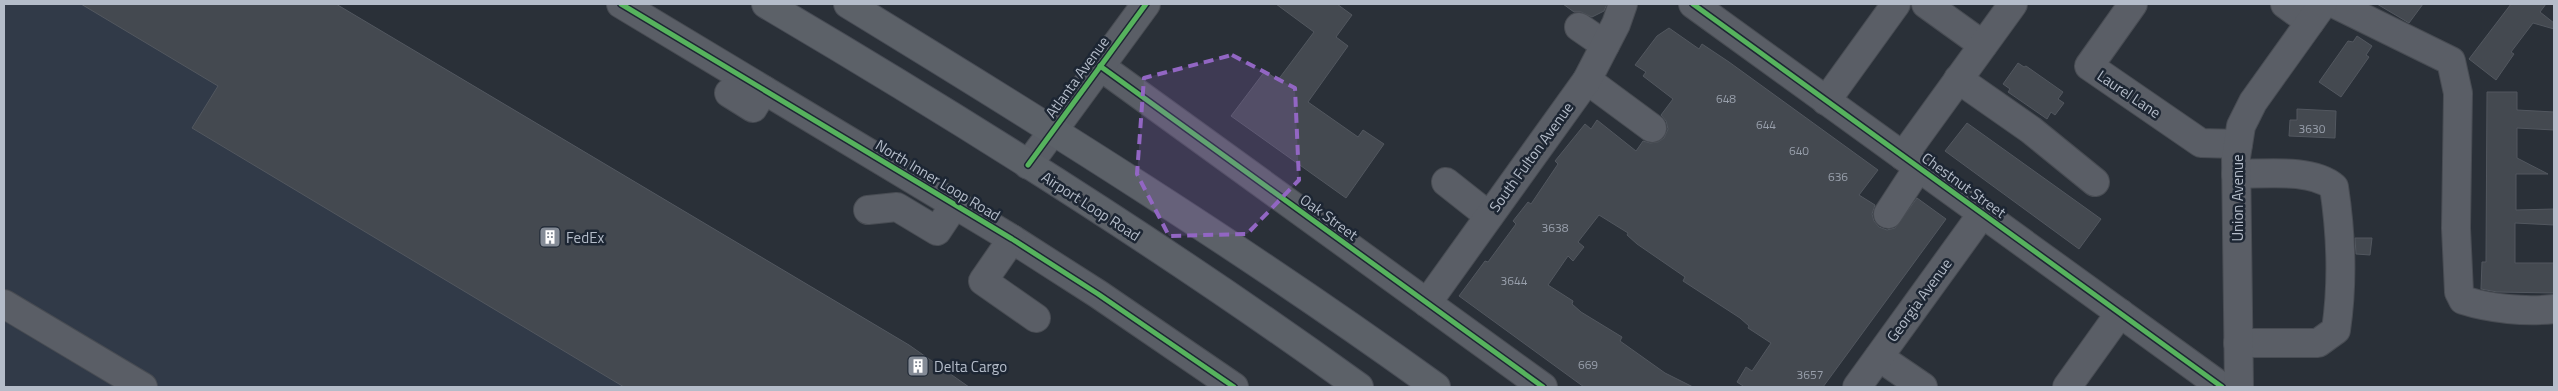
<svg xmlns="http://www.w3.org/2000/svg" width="2558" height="391" font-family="'Titillium Web',sans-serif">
	<rect width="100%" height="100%" fill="#2a3038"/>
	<path fill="#313a48" d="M4,4H336L909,345L969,387H4Z"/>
	<g fill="#444950" stroke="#52575f">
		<path d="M81,4H336L909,345L969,387H624L192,128L218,86Z"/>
		<path d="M1276,4H1337L1352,15L1336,37L1348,46L1308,102L1358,137L1363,130L1384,144L1346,198L1231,116L1265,71L1278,80L1314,32Z"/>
		<path d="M1563,4H1607L1604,11L1592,17L1581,12H1574Z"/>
		<path d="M2377,4H2423L2409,23Z"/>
		<path d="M2511,4H2546L2540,12L2554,23V29L2533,23L2511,52L2514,54L2496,80L2469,59Z"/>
		<path d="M1669,28L1699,49L1702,44L1729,62L1878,170L1859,195L1875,205L1872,214L1874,221L1879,227L1887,230L1895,228L1917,198L1946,219L1823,387H1742L1743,386L1737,382L1746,367L1752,371L1771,343L1748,328L1749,326L1740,318L1683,281L1685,277L1637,244L1627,235L1628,233L1599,215L1578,242L1584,247L1573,261L1568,256L1548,285L1573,301L1572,304L1581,312L1622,337L1620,341L1665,373L1693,387H1584L1459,296L1485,261L1488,262L1516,224L1513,221L1528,202L1531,204L1558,164L1555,161L1585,124L1591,129L1597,120L1636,151L1643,141L1650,143L1658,142L1664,138L1668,129L1666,121L1661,115L1673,99L1643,76L1646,72L1635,65L1657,36Z"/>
		<path d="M2357,36L2372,46L2366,55L2369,57L2341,97L2319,82L2348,41L2353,42Z"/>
		<path d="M2018,63L2024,67L2026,66L2063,92L2058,99L2064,103L2055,115L2051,112L2047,119L2008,92L2010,89L2003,84Z"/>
		<path d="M2487,92H2517V110L2554,112V130L2517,128V158L2548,174H2516V210L2554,209V225L2515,223V263H2554V293L2497,292L2481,289L2482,262H2486Z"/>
		<path d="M2297,109L2336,111L2335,138L2289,136L2290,120H2297Z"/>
		<path d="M1967,123L2101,219L2079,249L1945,151Z"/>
		<path d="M2355,238H2372L2370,255L2356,254Z"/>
	</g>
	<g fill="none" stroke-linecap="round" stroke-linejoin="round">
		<g stroke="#484c53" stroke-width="30">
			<g id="minor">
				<path d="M621,4L1012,239L1098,294L1234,387"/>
				<path d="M1693,4L2222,387"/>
				<path d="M1926,4L1983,45"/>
				<path d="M2133,4L2089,66L2201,143L2238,144"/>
				<path d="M2285,4L2310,22"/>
				<path d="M2335,4L2451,61L2458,93L2456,228L2459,292L2463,300C2491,309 2525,312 2554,309"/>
				<path d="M1579,27L1605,45"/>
				<path d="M1100,66L1543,387"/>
				<path d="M1958,79L2031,130L2095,182"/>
				<path d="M1587,80L1652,128"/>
				<path d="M729,93L753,108L764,90"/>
				<path d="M1826,101L1896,4"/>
				<path d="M1903,156L2013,4"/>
				<path d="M1028,165L1146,4"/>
				<path d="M2236,174C2264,174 2312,168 2334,187C2341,233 2343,283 2336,330L2318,343H2238"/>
				<path d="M1446,182L1489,216"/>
				<path d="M868,210L897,207L937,231L955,204"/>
				<path d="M1888,214L1918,168"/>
				<path d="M1012,239L983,281L1036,318"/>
				<path d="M1427,303L1587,80L1616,24L1623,4"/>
				<path d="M4,304L143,387"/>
				<path d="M1879,357L1923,387"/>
				<path d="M1857,387L1982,214"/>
				<path d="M2067,387L2120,313"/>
				<path d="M2239,387L2236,157L2241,126L2253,102L2323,4"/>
			</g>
		</g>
		<g stroke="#484c55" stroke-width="30">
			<g id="major">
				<path d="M766,4C968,123 1168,249 1359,387"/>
				<path d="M848,4C1048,126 1246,250 1436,387"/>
			</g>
		</g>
		<use href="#minor" stroke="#5a5e66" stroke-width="28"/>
		<use href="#major" stroke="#5c6168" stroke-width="28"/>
		<g stroke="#1d2633" stroke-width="8">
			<g id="cycleway">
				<path d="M621,4L1012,239L1098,294L1234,387"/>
				<path d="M1693,4L2222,387"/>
				<path d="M1100,66L1543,387"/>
				<path d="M1028,165L1146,4"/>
			</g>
		</g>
		<use href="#cycleway" stroke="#56b35d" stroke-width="5"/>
	</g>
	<path fill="#9266c3" fill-opacity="0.2" stroke="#9266c3" stroke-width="4" stroke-dasharray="10 6" stroke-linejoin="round" d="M1232,55L1295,88L1299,180L1247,234L1169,236L1137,174L1144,78Z"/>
	<defs>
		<g id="building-square" transform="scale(1.125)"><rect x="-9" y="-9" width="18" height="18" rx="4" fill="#848b96" stroke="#1d2633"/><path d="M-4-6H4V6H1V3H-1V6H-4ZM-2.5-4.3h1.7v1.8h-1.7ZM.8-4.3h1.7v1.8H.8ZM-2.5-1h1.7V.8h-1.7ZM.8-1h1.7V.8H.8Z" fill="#fff"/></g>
	</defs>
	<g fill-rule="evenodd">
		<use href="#building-square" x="550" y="237"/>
		<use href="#building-square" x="918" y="366"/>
	</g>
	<g text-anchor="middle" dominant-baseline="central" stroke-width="5" stroke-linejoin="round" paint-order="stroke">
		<g font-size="12" fill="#989fab">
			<text x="1726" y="98">648</text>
			<text x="1766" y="124">644</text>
			<text x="2312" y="128">3630</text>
			<text x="1799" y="150">640</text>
			<text x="1838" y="176">636</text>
			<text x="1555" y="227">3638</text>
			<text x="1514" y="280">3644</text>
			<text x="1588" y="364">669</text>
			<text x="1810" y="374">3657</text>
		</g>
		<g font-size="15" fill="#b4bcc9" stroke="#1d2633">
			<text transform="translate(1077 77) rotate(-54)">Atlanta Avenue</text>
			<text transform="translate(2129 94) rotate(34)">Laurel Lane</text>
			<text transform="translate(1531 157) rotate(-54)">South Fulton Avenue</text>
			<text transform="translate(938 180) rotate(31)">North Inner Loop Road</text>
			<text transform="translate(1964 185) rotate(36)">Chestnut Street</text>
			<text transform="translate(2237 198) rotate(-90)">Union Avenue</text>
			<text transform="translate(1091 206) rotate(33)">Airport Loop Road</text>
			<text transform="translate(1329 217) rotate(36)">Oak Street</text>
			<text transform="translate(1919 300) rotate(-54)">Georgia Avenue</text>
		</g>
		<g font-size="15" fill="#b4bcc9" stroke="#1d2633" text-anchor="start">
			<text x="566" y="237">FedEx</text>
			<text x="934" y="366">Delta Cargo</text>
		</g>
	</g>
	<rect width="2558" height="391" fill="none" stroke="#b4bcc9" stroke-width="10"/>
</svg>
